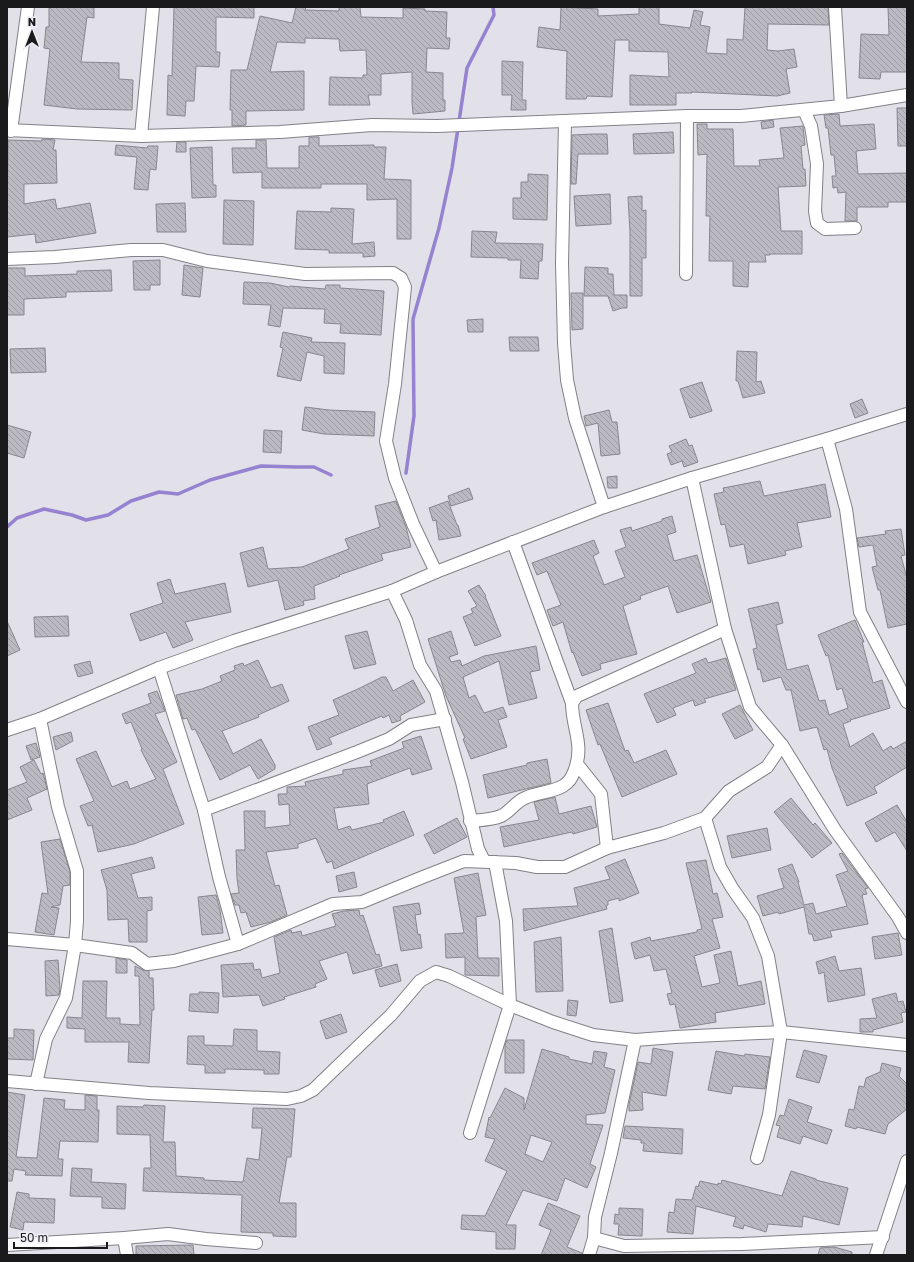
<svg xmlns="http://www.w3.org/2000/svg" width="914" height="1262" font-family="'Golos Text',sans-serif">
	<defs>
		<pattern id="building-back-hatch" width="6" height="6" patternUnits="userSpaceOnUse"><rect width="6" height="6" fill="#bbb9c1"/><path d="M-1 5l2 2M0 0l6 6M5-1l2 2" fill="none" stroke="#a09ea5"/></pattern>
	</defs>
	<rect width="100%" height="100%" fill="#e2e0e8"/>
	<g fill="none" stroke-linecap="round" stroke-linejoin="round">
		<g stroke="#9682d0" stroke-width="3.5">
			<path d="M406,473L414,416L413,319L439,228L452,168L467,68L494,15L493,7"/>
			<path d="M7,527L17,518L44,509L72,515L86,520L108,515L131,501L159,492L178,494L210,480L261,466L296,467H314L331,475"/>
		</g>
	</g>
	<g fill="url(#building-back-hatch)" stroke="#88878e" fill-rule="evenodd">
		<path d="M49,7H94V18L87,17L81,62L119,63V79L133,80L132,110L77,109L44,105L50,49L44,48L46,27H49Z"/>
		<path d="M174,7H254V18L216,17V52H220L219,67L196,66L194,101H186L185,116L167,115L168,75L172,76Z"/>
		<path d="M296,7H306L305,10L339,11V7H360L361,17L403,18V8L425,9V11L447,12L446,38H450L449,49L427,48L426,72L443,73V100H445V111L413,114L412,102V72L381,74V95H368L370,105H329L330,77L363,78V75H367L366,50L340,51L339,39L305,38V43L277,42L270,72L304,71V110L246,111V125L232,126V110H230L231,70H247L260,16L292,23Z"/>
		<path d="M561,7L598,9V16L639,14V7H659V24L690,28L694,10L703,12L700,25L710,27L706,53L727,54V39L743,40L745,7H828L829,25L768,24L767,50L778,51L794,49L797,67L786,69L790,93L777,96L692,92V93H676V105H630V75L669,77L668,52L629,51V40H615L612,97L587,96L586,99H566L567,51L537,47L539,27L560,30Z"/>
		<path d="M888,7H907V72H881L880,79L859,78L861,34L889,35Z"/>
		<path d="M502,61L523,62L522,100H526V110H511L512,95H502Z"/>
		<path d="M897,108H907V146H898Z"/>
		<path d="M839,114L840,126L874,124L876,149L856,151L858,174L907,173V202H888V207H857V221H845L846,192L838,193L837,187L833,188L832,176H836L834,155H831L828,128H826L824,115Z"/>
		<path d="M773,120L774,127L762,129L761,122Z"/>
		<path d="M697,124H707V129H733L734,166H760L759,160L784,158L780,128L803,126L805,145L801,146L803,169H805L806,186L778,187L781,231H802V254H770V255H765L766,262H749L748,287L733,286V261H709L710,216H706L707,154L698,155Z"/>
		<path d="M673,132L674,153L634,154L633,134Z"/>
		<path d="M593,134H607L608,154H578L576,184H571L572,135Z"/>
		<path d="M309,137H319V146L374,145V147H386L384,179L411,180V239H397V199L367,200V184H321V188H262V172L233,173L232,148H256V140H266L267,168H299V146H309Z"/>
		<path d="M42,139L55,140L53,150H56L57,183L24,184V204L55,199L57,209L90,203L96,233L36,243L35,234L7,237L8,140L42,141Z"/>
		<path d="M177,142H186V152H176Z"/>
		<path d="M116,145L147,148L148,146H158L156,170L150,169L148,190L134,189L137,157L115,155Z"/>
		<path d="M212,147L213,185H216V197L192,198L190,148Z"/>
		<path d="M528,174L548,175L547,220L513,219V198H521V182H528Z"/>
		<path d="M610,194L611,224L576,226L574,196Z"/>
		<path d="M642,196V211L646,210V258H642V296H630V232L628,197Z"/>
		<path d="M224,200L254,201L253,245L223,244Z"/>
		<path d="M185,203L186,232H157L156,204Z"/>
		<path d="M331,208L354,209L352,244L374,242L375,256L363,257V253H329V250L295,249L297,211L331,212Z"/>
		<path d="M472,231L497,232L495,243L543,244L542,261H539L538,279L520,278L521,260H508V258L471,257Z"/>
		<path d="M160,260V285H150V290H134L133,261Z"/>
		<path d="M184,265L203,268L200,297L182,295Z"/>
		<path d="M585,267L608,268V274H613L614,295H627V308H622L613,311L608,296H584Z"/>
		<path d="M7,268H25V276L77,274V271L111,270L112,291L66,292V297L24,299V315H7Z"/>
		<path d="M244,282L270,283L289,287L290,286L325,289L326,285H340V288L384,291L381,335L340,333L341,324L324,323L325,309L283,308L280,327L268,325L271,305L243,304Z"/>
		<path d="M571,293H583V329L572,330Z"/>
		<path d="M483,319V332H468L467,320Z"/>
		<path d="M283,332L312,338L311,342L345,343L344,374L324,373V356L307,352L301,381L277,376L283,348L280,347Z"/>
		<path d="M509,337H538L539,351H510Z"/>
		<path d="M45,348L46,372L11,373L10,349Z"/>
		<path d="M737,351L757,352L756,382L761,381L765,393L743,398L738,381H736Z"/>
		<path d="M702,382L712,411L690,418L680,389Z"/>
		<path d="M862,399L868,413L855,418L850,404Z"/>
		<path d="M305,407L329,410L375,412L374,436L324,434L302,430Z"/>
		<path d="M609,410L612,422H617L620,454L601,456L598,423L586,426L584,416Z"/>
		<path d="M7,425L31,432L24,458L7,453Z"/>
		<path d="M264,430L282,431L281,453L263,452Z"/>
		<path d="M686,439L689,446L692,445L698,462L684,467L682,461L671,465L667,454L672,452L669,446Z"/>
		<path d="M617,476V488H608L607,477Z"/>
		<path d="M760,481L764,496L825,484L831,517L797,523L802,547L785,551L786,555L748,564L744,544L730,547L725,524L721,525L714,494L724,492L723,488Z"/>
		<path d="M469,488L473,499L451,506L448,496Z"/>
		<path d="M396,501L406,527L411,547L381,554L383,560L339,575L340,576L314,586L315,599L303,601L304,605L285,610L278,580L248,587L240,553L263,547L268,569L302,567L349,549L345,539L380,527L375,506Z"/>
		<path d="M448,501L457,525H458L461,536L439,540L436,520L433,521L429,508Z"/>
		<path d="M672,516L676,532L667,535L674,561L697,555L711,602L677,613L668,586L640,596L641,599L623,606L637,654L600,664L601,669L582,676L573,652L572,653L563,622L553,626L547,610L561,605L547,571L537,575L532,563L594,540L599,553L593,556L604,585L625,577L615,551L626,547L620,530L631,527L632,531L662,521V519Z"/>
		<path d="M901,529L905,555L901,556L907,578V624L888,628L880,590H878L872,567L877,566L873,545L859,547L857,538L886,534L885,531Z"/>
		<path d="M170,579L175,594L225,583L231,612L185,622L193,640L173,648L166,632L140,641L130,614L163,603L157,583Z"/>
		<path d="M479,585L486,596H485L501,636L475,646L463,617L473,613L471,609L477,606L468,591Z"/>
		<path d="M778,602L783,623L776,625L787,670L808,665L819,701L825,700L829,715L848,708L842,688L837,690L828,655L826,656L818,635L855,620L864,642H862L873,683L882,680L890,708L850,720L851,721L843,724L850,747L873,733L883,751L891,746L893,749L907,741V767L874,787L877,793L847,806L832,768L827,749L824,750L817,727L800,731L791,690H786L781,677L763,682L760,669L758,670L753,649L757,648L748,609Z"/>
		<path d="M68,616L69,636L35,637L34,617Z"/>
		<path d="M7,621L20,650L7,656Z"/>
		<path d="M367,631L376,664L354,669L345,636Z"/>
		<path d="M451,631L458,654L449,657L451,662L460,660L462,666L484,656L536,646L540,670L530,672L537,698L509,705L499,661L463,677L469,698L475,695L484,713L503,707L507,717L498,720L507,747L471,759L463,739L465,738L446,696L428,639Z"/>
		<path d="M706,658L708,663L726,658L736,690L704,699L706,702L695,706L693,700L673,708L676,715L657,723L644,694L696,673L692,664Z"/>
		<path d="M258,660L271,688L282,684L289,701L258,715L259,717L222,731L233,754L261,739L275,765V769L258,779L250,765L220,780L195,729L192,730L187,718L183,719L176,695L202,689L222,681L220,676L235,670L234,666L243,663L244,666Z"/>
		<path d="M90,661L93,673L78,677L74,665Z"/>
		<path d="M382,677H386L393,691L413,680L425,702L400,716L401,720L392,723L389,715L383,718L382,716L329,738L332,744L317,750L308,727L339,715L333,700L360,688Z"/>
		<path d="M157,691L165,711L155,714L177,762L163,769L184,824L134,844L98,852L92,825L88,826L80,806L94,801L76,759L96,751L112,787L127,781L130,789L156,779L141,750L142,749L131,722L126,724L122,714L151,703L148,694Z"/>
		<path d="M608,703L625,751L628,750L634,763L666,750L677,774L622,797L600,744L598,745L586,710Z"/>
		<path d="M740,705L753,730L735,739L722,714Z"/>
		<path d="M71,732L73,741L56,750L53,737Z"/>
		<path d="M421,736L432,769L412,775L410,768L367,784L369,804L334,808L338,830L350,826L352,830L384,822L383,820L404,811L414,835L334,869L332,861L327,863L316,838L298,844V848L266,852L275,886L279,885L287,915L271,922L251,927L246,912L241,913L239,905H235L231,894L239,893L237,878L236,850H245L244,811H265V828L290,825L289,804L279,805L278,794H287V787L306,786L305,782L343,774V770L372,766L370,761L404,748L402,742Z"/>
		<path d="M36,743L40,757L31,760L26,746Z"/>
		<path d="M547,759L551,783L488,798L483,775L527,765V763Z"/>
		<path d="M34,760L41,774L43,773L47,789L27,798L32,810L7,820V790L27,782L20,767Z"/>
		<path d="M555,797L559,814L591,806L597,827L573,834L572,832L504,847L500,827L539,820L534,802Z"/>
		<path d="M791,798L813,825L815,823L832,843L812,858L774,812Z"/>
		<path d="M897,805L907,822V851L895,832L876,842L865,823Z"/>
		<path d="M457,818L467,837L434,854L424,835Z"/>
		<path d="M767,828L771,850L732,858L727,836Z"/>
		<path d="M60,839L70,872V885L63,886L60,905L51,907L59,908L54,935L35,932L42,893L48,894L41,842Z"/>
		<path d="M842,853L868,888L865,889L867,894L862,895L868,924L830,931L832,937L814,941L812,934H809L804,907L779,914L778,912L763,916L757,896L784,888L778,869L792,864L799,882H798L804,905L813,903L816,914L847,906L836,875L848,871L839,854Z"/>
		<path d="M152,857L155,868L131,874L138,898L152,897V910L147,911V942H129L128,919L108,920L107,890L101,870Z"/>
		<path d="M625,859L639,893L619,901V898L608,901V905L606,906L607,909L524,931L523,909L578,906L574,888L610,879L605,867Z"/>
		<path d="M706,860L713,894L717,893L723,917L712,919L720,948L694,956L702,987L720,983L714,955L731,951L738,986L761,981L765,1004L715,1013L716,1022L680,1028L675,1004L670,1005L667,994L672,993L666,969L654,971L650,955L635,959L631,943L650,937L651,941L697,932V930L702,929L686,863Z"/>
		<path d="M354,872L357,887L339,892L336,876Z"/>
		<path d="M478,873L486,915L476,917L478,958H499V976L465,975V957L446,958L445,934L464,933L454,878Z"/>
		<path d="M216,895L220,910L223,933L202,935L198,897Z"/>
		<path d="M419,903L421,914L415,915L418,935L420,934L422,948L401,951L393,907Z"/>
		<path d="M359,910L360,916L363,915L376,955L379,954L382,966L353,974L347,952L319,961L327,979L315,984L316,987L284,997L285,999L263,1006L259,995L223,997L221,965L253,963L254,970L260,969L262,978L280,973L274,937L291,930L292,933L301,931L302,936L336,926L332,914L344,911Z"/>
		<path d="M612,928L623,1001L610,1003L599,931Z"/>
		<path d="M898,933L902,955L875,959L872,937Z"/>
		<path d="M561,937L563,991L536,992L534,942Z"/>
		<path d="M835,956L839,971L861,968L865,995L828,1002L824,972L819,974L816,962Z"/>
		<path d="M116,958L127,960V973H116Z"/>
		<path d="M58,960L60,988L59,995L46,996L45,961Z"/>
		<path d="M397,964L401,981L380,987L375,970Z"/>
		<path d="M135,966L143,970L149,971V978H153L154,1010H152L149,1063L128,1062L129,1042H85V1029L67,1028V1017L82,1018L83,981H107L106,1018H120V1024L140,1025L139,976H135Z"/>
		<path d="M199,992L219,993L218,1013L189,1011L190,994H199Z"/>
		<path d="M896,993L898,1002L903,1001L906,1012L901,1013L903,1022L873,1030V1032H860V1019L877,1018L872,999Z"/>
		<path d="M568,1000L578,1001L576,1016L567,1015Z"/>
		<path d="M341,1014L347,1032L326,1039L320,1021Z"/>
		<path d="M14,1029L34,1030L33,1060L7,1059V1038H14Z"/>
		<path d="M234,1029L257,1030V1051L280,1052L279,1074H264V1070L225,1069V1073H205V1065L187,1064L188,1036H204V1045L233,1046Z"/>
		<path d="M507,1040H524V1073H505V1045Z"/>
		<path d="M653,1048L673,1052L666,1096L642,1092L643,1110L629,1111V1105L638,1062L651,1064Z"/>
		<path d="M542,1049L569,1057V1059L592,1064L594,1051L607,1053L604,1067L615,1070L605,1113L586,1115V1124L603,1125L590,1164L596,1167L587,1188L565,1178L557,1201L523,1190L506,1225H516L515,1249H496V1232L461,1229L462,1215L485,1216L507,1171L485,1161L495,1139L485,1137L489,1117L490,1118L505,1088L524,1098V1110ZM531,1135L552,1142L543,1162L525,1154Z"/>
		<path d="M804,1050L827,1056L819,1083L796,1077Z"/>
		<path d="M716,1051L744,1056L745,1054L770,1057L765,1089L733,1086L731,1094L708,1090Z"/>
		<path d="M882,1063L901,1068L899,1076L907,1084V1109L888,1124L885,1134L857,1127L856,1129L845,1126L849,1109L854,1110L859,1086L864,1087L866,1078L880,1072Z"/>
		<path d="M7,1092L25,1095L16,1157L37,1158L44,1098L65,1100L64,1109L85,1110V1095L97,1096V1110H99L98,1142L60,1141L58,1159H63L62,1176L25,1175L26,1171L14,1169L12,1181H7Z"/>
		<path d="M789,1099L812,1107L807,1122L832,1130L827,1144L803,1136L800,1144L777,1137L780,1126L776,1125L780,1115L784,1116Z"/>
		<path d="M144,1105L165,1106L163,1142H175L176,1176L204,1178V1180L243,1182L247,1158L259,1160L262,1128H252L253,1108L295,1109L291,1157H287L279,1203H296V1237L273,1236V1233L241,1232L242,1195L143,1191L144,1168H151L150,1135L117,1134V1106L143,1107Z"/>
		<path d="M625,1126L683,1129L682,1154L643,1151L644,1143H641V1140L623,1138Z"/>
		<path d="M72,1168L92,1169L91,1182L126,1184L125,1209L102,1208V1197L70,1196Z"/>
		<path d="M791,1171L816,1179V1180L848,1188L839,1225L803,1216L802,1227L768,1224L766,1232L744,1225L743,1229L733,1226L736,1217L696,1206L693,1234L667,1232L669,1212L674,1213L676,1199L692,1200L696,1186L698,1187L700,1181L718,1185V1183L721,1184L722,1180L782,1196Z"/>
		<path d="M17,1192L29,1194V1198L55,1199L54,1223L24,1222L23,1230L10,1227Z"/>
		<path d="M548,1203L580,1216L567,1247L582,1253V1255H541L551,1230L539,1225Z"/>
		<path d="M619,1208L643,1209L642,1236L618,1235L619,1224H614L615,1214L619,1215Z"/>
		<path d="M193,1245L194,1255H136V1246Z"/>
		<path d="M834,1247L852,1252V1255H818L820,1248Z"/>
	</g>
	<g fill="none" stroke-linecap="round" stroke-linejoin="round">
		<g stroke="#828188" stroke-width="14">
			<g id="minor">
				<path d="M835,7L841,106"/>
				<path d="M804,110L811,126L817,164L815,211L817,223L825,229L855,228"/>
				<path d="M565,121L562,263L564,343L567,380L575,418L604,507"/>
				<path d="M7,130L141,136L280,132L372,125L437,126L687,116H741L841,106L907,95"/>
				<path d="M11,131L28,7"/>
				<path d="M141,136L153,7"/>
				<path d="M7,259L55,257L131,250H163L207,261L305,274L393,273L401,278L405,287L395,384L386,441L395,478L413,524L436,572"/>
				<path d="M686,274L687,116"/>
				<path d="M827,439L846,509L860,612L907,702"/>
				<path d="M692,478L725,629L750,707L782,745L835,830L898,917L907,933"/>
				<path d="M513,542L572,703"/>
				<path d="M392,591L406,620L420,665L436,691L462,782L478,849L484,861"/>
				<path d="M159,668L204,810L219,877L238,944"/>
				<path d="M7,730L40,719L159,668L234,641L392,591L436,572L604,507L692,478L827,439L907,414"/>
				<path d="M577,764L601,794L607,848"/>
				<path d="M204,810L357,752L389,739L411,725L445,719"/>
				<path d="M705,818L720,867L732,888L753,918L768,956L781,1032L769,1115L757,1158"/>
				<path d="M470,821C480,820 492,820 501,816C510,812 515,802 525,798C537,792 551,793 563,786C569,782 571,779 574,772C585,744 572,729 572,703L577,696L725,629"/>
				<path d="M7,939L75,945L132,953L147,964L174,961L238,944L333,904L362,902L423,877L464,861L516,863L537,867H565L607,848L664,833L705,818L729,791L767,767L782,745"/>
				<path d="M7,1081L149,1093L287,1099L301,1096L313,1090L391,1015L420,981L436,972L449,976L510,1005L553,1022L593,1035L635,1040L675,1037L781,1032L907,1045"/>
				<path d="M36,1084L46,1039L66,998L75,945L77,921V871L58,807L40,719"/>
				<path d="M470,1133L510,1005L506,921L495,862"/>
				<path d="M124,1238L127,1255"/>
				<path d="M594,1238L624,1246L742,1244L883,1237"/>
				<path d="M7,1245L124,1238L168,1234L206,1239L256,1243"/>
				<path d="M589,1255L594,1238L595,1217L611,1153L635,1040"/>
				<path d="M876,1255L907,1161"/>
			</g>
		</g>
		<use href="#minor" stroke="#fff" stroke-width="12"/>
	</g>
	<rect width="914" height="1262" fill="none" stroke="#1a1a1d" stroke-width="16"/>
	<g transform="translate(32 32)" stroke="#efeef6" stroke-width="3" paint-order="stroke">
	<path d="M0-3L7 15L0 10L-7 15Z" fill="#1a1a1d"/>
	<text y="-6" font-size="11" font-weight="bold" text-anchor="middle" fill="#1a1a1d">N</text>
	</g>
	<path d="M14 1242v6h93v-6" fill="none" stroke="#1a1a1d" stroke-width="2"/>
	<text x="20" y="1242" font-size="12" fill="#1a1a1d" stroke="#efeef6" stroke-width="3" paint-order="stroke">50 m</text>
</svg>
